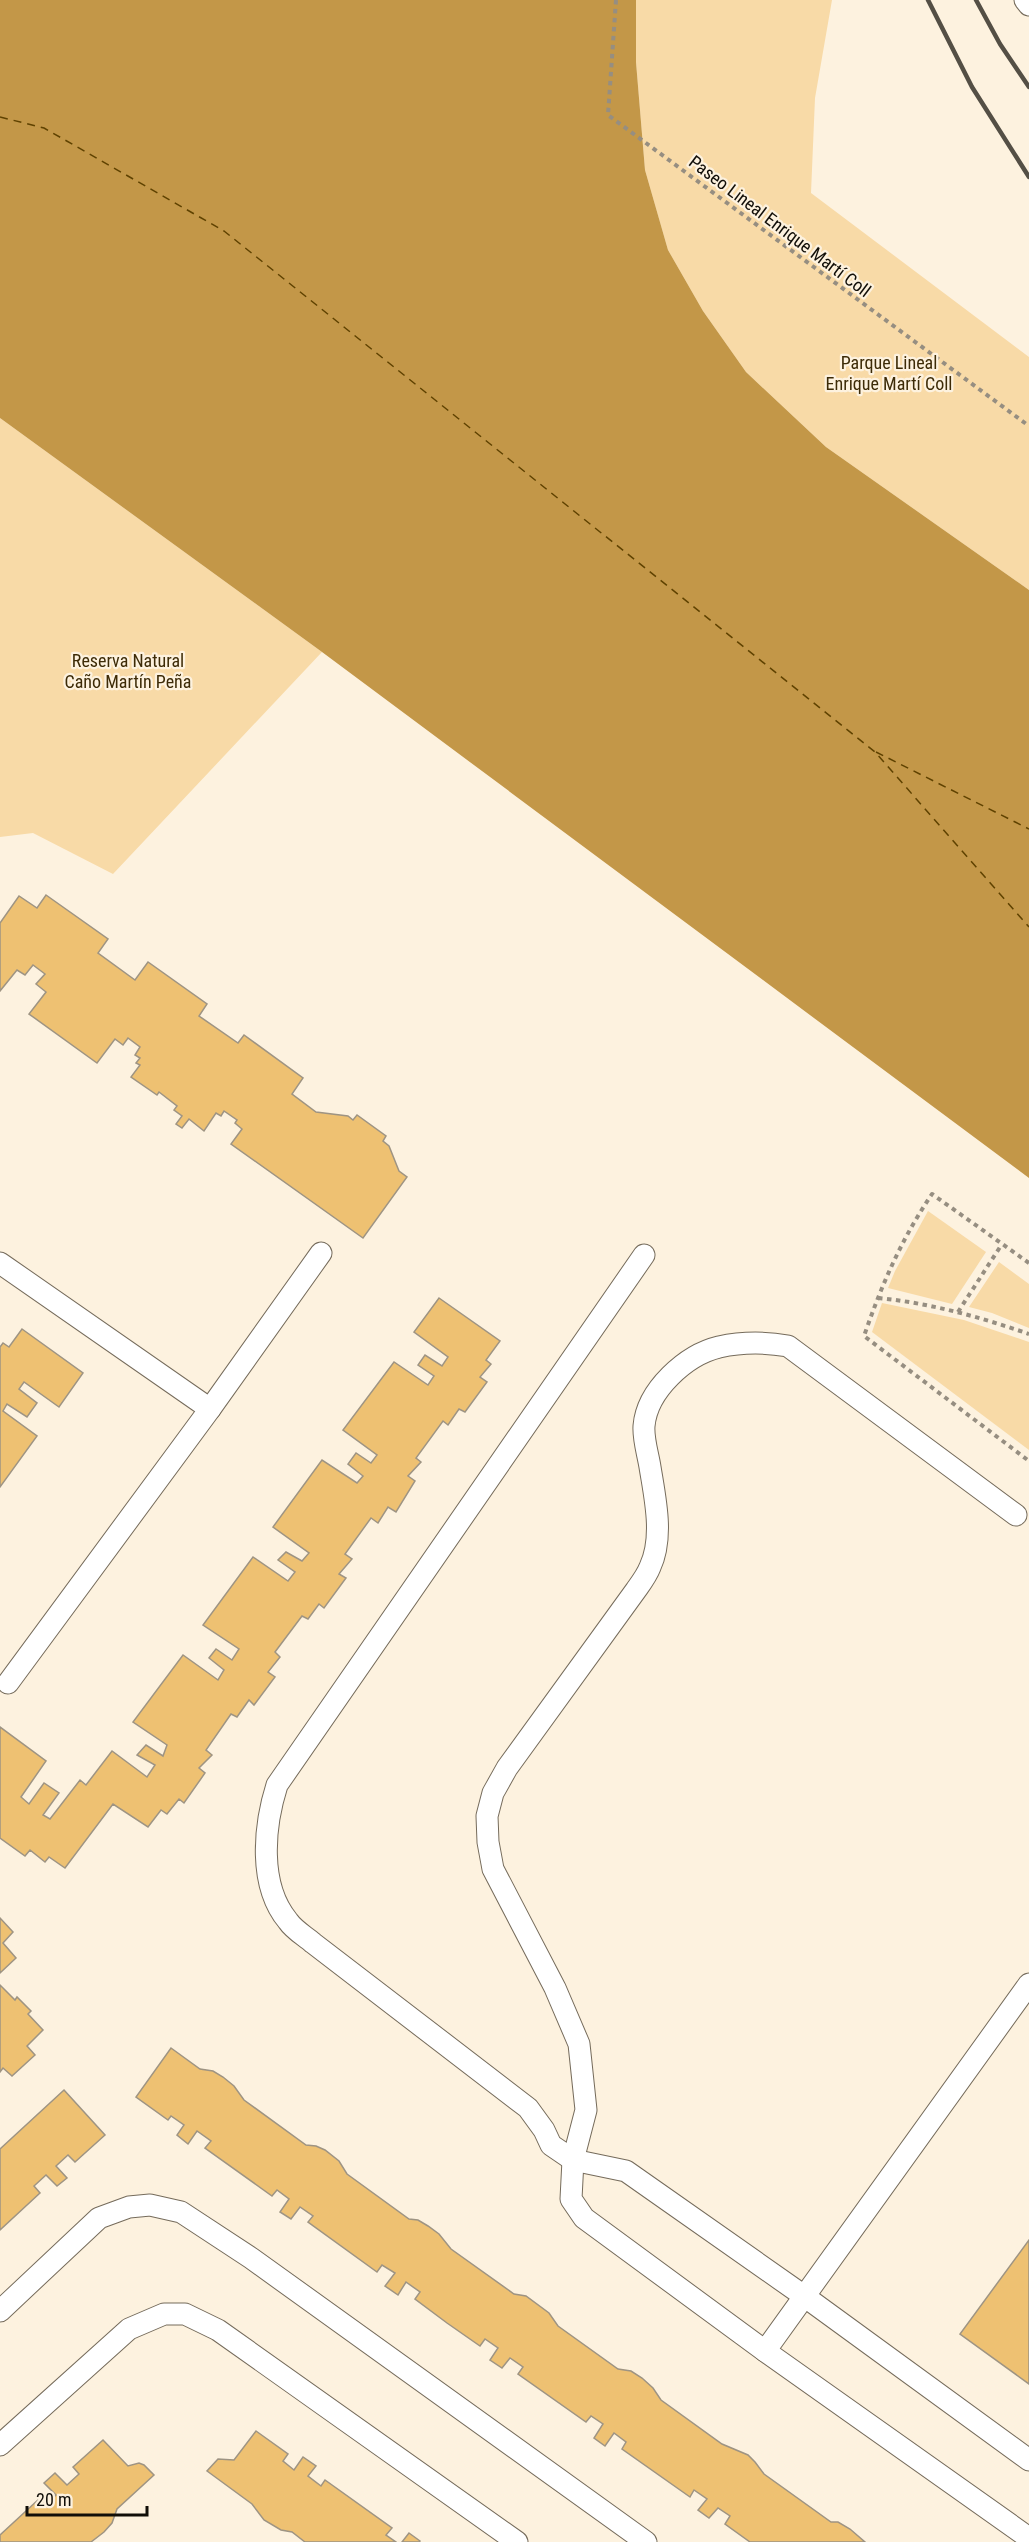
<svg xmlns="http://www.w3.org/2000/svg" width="1029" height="2542" font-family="'Roboto Condensed',sans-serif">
	<rect width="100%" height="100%" fill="#fdf2df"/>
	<g fill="#f8daa7">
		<path d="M636,0H832L815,98L811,193L1029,357V590L826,447L746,372L703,311L668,250L645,170L636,62Z"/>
		<path d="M0,418L322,652L113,874L33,833L0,837Z"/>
		<path d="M928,1211L986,1252L952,1304L888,1288L895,1271Z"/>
		<path d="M999,1262L1029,1284V1328L992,1313L969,1307Z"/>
		<path d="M882,1303L964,1320L1029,1342V1450L872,1332Z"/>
	</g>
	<path fill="#c39748" d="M0,0H636V62L645,170L668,250L703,311L746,372L826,447L1029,590V1178L322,652L0,418Z"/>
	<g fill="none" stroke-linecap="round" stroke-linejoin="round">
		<g stroke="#5f4200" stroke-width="1.5" stroke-dasharray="8 6" stroke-linecap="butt">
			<path d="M0,117L44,128L224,231L875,752L1029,927"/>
			<path d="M876,752L1029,829"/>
		</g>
	</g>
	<g fill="#eec172" stroke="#9e9483" stroke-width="1.5">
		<path d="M46,895L108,939L98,953L135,980L148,962L207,1004L199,1016L238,1043L244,1035L303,1078L292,1094L316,1112L348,1116L353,1120L357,1115L386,1136L383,1141L389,1146L399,1171L407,1177L363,1238L231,1144L242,1129L235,1123L237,1120L224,1111L221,1116L216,1113L204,1131L189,1119L182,1128L176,1124L182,1116L174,1110L177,1106L159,1092L157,1095L131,1077L140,1065L136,1063L140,1058L135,1055L140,1047L128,1038L123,1045L115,1039L97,1063L29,1014L46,992L36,984L45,974L33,965L25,975L17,970L0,991V923L19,896L37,908Z"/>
		<path d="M439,1298L500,1341L486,1360L491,1364L480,1377L487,1382L465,1412L459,1409L448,1425L443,1421L416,1458L421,1462L408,1476L415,1481L396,1512L388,1507L378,1523L371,1518L345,1554L352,1559L339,1574L346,1578L324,1608L319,1604L308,1619L302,1616L275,1652L280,1657L268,1672L275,1677L254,1705L249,1700L237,1717L231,1714L206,1750L212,1755L199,1768L205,1773L184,1803L179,1799L167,1814L161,1810L148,1827L113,1804L65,1868L49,1857L45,1862L30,1850L25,1856L0,1838V1727L46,1761L21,1797L29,1804L44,1783L59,1793L43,1815L50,1819L80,1780L86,1785L112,1751L147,1777L155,1765L137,1755L146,1745L163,1756L167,1745L133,1722L183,1655L218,1680L224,1670L209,1658L216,1649L232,1660L239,1649L203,1625L253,1557L288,1581L295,1572L278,1560L286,1552L302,1561L309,1553L273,1527L322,1460L357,1483L363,1476L348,1464L356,1453L371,1463L377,1455L343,1430L394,1362L428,1385L434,1376L418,1365L425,1355L442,1366L448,1357L414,1332Z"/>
		<path d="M22,1329L83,1373L59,1407L24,1382L19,1389L37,1403L27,1417L7,1404L3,1411L37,1436L0,1487V1347L3,1343L9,1347Z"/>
		<path d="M0,1918L13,1932L3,1943L16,1958L0,1973Z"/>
		<path d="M0,1985L15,2000L17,1997L31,2011L28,2014L43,2030L27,2046L35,2055L12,2076L3,2068L0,2072Z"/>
		<path d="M171,2048L200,2069L213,2071L223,2077L234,2086L244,2100L306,2145L316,2146L325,2150L339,2161L347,2174L409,2219L418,2220L428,2226L439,2234L451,2249L514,2294L526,2296L549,2313L558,2326L618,2369L631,2371L642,2378L653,2388L661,2400L722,2444L748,2455L755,2462L764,2474L831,2522H838L850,2529L865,2542H750L725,2524L730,2516L718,2508L709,2518L698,2510L707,2499L694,2490L690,2497L622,2449L626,2442L614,2433L605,2446L594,2438L603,2424L591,2416L586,2422L518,2374L523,2367L510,2358L502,2368L490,2360L498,2348L485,2339L480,2346L447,2323L415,2299L420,2292L406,2282L398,2295L385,2286L395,2273L382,2265L377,2272L308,2222L313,2216L300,2207L291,2219L280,2212L289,2199L277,2190L272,2196L205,2148L211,2141L197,2131L188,2144L177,2135L184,2125L171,2116L168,2120L136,2097Z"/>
		<path d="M64,2090L105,2135L75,2162L68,2155L56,2166L67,2178L57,2186L46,2175L34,2186L40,2193L0,2230V2149Z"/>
		<path d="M1029,2240V2384L960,2334Z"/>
		<path d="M256,2431L288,2454L283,2461L294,2470L303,2457L316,2466L308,2476L321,2486L325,2480L392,2528L386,2535L396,2542H305L292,2532L281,2530L264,2520L252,2504L207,2471L218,2459L234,2460Z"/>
		<path d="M103,2440L128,2466L139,2463L144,2465L154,2475L117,2509L112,2523L104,2532L91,2542H0V2535L39,2499L45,2505L56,2495L44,2483L55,2473L67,2485L79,2474L73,2467Z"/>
		<path d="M409,2533L420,2541L419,2542H402Z"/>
	</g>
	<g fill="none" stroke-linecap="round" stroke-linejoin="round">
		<g stroke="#756b5b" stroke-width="23">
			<g id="lane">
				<path d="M1025,0L1029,5"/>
				<path d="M644,1255L277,1785C264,1826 258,1885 288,1921C294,1930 305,1936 313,1943L528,2108L544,2130L551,2145L573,2160L626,2171L804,2296L1029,2460"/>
				<path d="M0,1263L210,1409L8,1683"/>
				<path d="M210,1409L321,1253"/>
				<path d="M1016,1515L788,1346C765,1342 742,1342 719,1347C686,1355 647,1390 644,1426C643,1439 648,1454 650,1467C655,1498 664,1537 650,1567C647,1575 641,1583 636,1590L507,1768L493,1793L487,1816L488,1842L493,1869L555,1988L579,2044L586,2110L573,2160L571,2199L584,2218L765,2351L1029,2538"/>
				<path d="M0,2311L99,2218L129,2207L150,2205L181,2212L251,2258L646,2542"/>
				<path d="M765,2351L1029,1984"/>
				<path d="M0,2445L129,2329L164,2314H185L218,2330L517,2542"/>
			</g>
		</g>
		<g stroke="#968e81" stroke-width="4" stroke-dasharray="4.5 4.5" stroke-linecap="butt">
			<path d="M616,0L608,115L1029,426"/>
			<path d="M1029,1263L932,1194C901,1240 882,1284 864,1336L1029,1461"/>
			<path d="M878,1298C930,1303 980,1317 1029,1334"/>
			<path d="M958,1312L1002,1244"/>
		</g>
		<use href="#lane" stroke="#fff" stroke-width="21"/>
		<g stroke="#544f45" stroke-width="4.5">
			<path d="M928,0L972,87L1029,177"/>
			<path d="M976,0L1000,44L1029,87"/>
		</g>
	</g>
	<g text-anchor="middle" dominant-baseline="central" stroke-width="4.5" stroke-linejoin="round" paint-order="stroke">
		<g font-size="18" fill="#110e08" stroke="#fdf2df">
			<text transform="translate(780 226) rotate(37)">Paseo Lineal Enrique Martí Coll</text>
		</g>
		<g font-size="18" fill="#3d2b07" stroke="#fdf2df">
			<text x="889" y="362">Parque Lineal<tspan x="889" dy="21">Enrique Martí Coll</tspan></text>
			<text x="128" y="660">Reserva Natural<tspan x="128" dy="21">Caño Martín Peña</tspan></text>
		</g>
	</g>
	<path d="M27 2506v9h120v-9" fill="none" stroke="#110e08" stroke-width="3"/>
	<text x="36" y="2506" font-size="18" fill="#110e08" stroke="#fdf2df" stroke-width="4.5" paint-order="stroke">20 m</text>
</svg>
